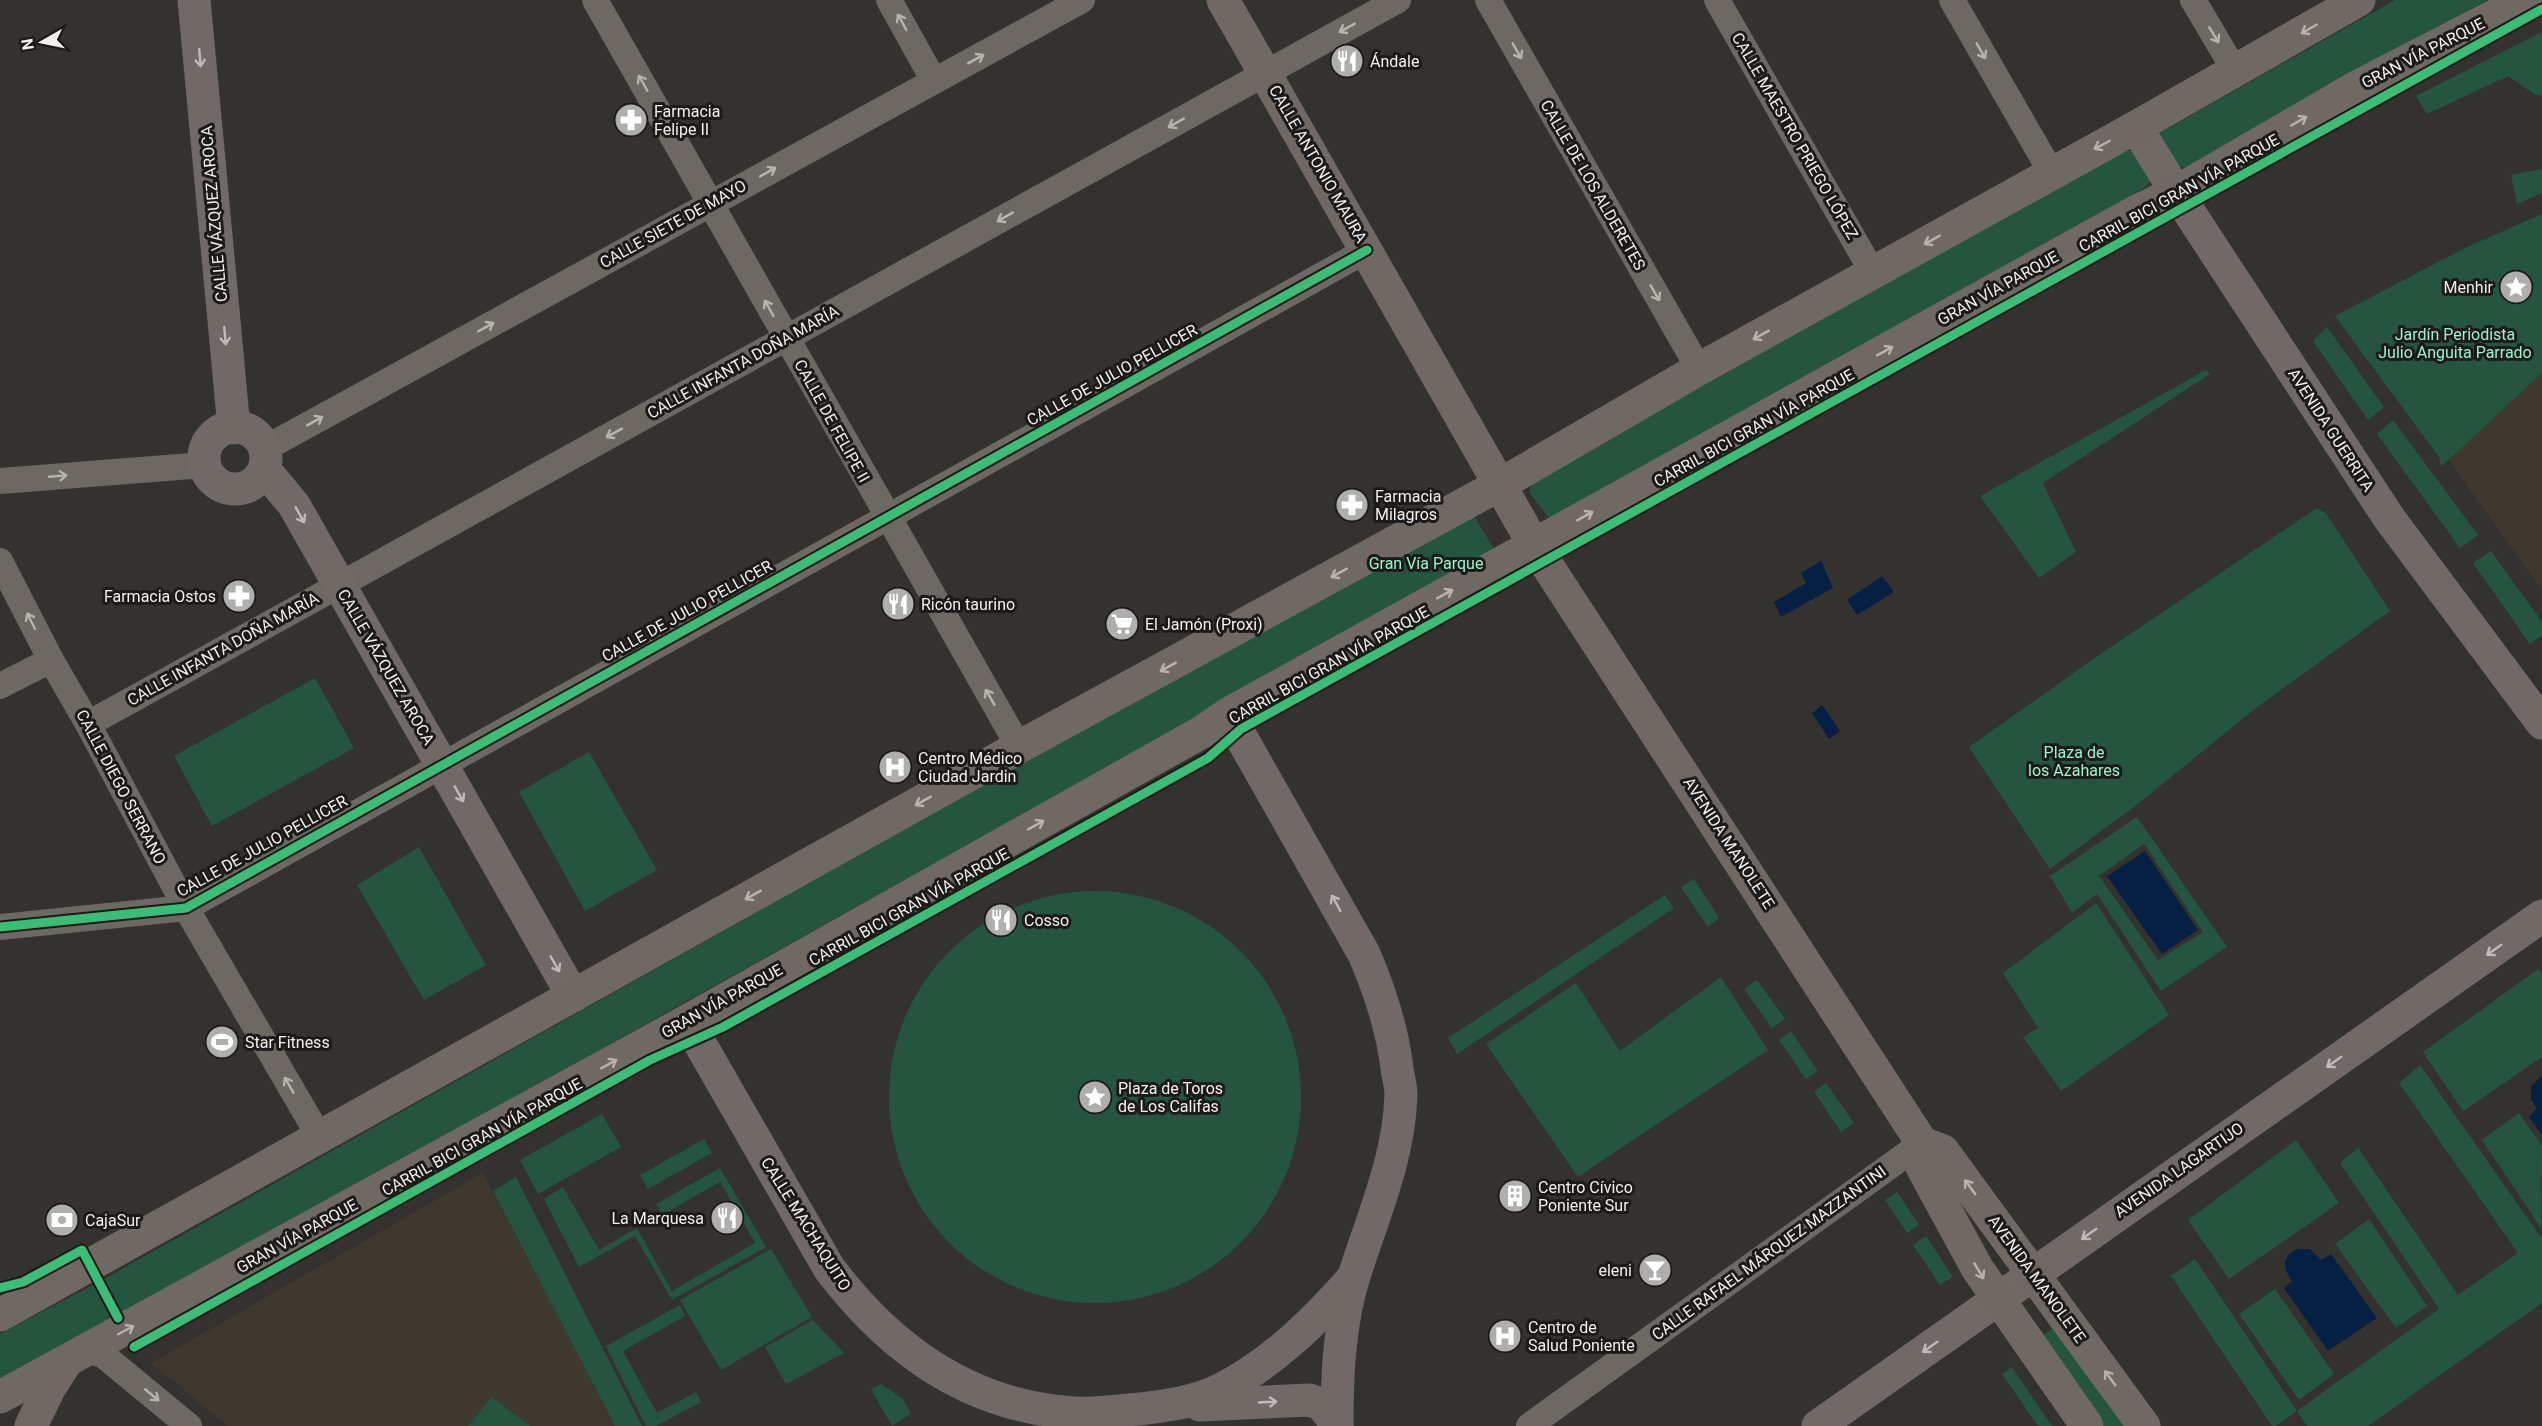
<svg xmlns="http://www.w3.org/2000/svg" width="2542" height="1426" font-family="Roboto,sans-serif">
	<rect width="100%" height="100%" fill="#34322f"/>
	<g fill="#3f382f">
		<path d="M2542,372V590L2449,460Z"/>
		<path d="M483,1173L615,1426H228L151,1363Z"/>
	</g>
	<g fill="#25543f" fill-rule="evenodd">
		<path d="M2395,0H2487L2187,168L2176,166L2158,134Z"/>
		<path d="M2542,32V96L2534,94L2508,76L2427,114L2416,96Z"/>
		<path d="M2123,151H2135L2151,181L2144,188L1558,518L1548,517L1529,492L1533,481Z"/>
		<path d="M2542,169V193L2517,204L2511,175Z"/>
		<path d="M2542,214V373L2441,467L2439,457L2335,316L2465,248Z"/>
		<path d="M2327,327L2384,407L2368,420L2313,341Z"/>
		<path d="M2206,370L2210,374L2043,483L2076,552L2039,578L1980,496Z"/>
		<path d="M2393,420L2478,535L2460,548L2377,434Z"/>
		<path d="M2317,508L2326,513L2390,611L2256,708L2139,803L2050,869L1969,747L2099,655Z"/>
		<path d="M1471,511L1495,551L116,1319L0,1380V1334L97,1283Z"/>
		<path d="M2491,551L2542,622V635L2530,644L2473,563Z"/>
		<path d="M315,678L354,748L212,826L174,756Z"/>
		<path d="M589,752L657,870L585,911L519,792Z"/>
		<path d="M2137,817L2227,947L2161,991L2097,894L2072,913L2050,876ZM2144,844L2203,932L2158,960L2099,876Z"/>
		<path d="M419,847L486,965L424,1000L357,885Z"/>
		<path d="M1694,879L1719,918L1708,927L1681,887Z"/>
		<circle cx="1095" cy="1097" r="206"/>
		<path d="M1665,895L1674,908L1457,1054L1448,1038Z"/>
		<path d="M2096,903L2169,1015L2061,1091L2023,1037L2038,1028L2003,973Z"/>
		<path d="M2538,969L2542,974V1057L2463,1111L2423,1052Z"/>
		<path d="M1721,977L1768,1050L1578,1177L1486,1044L1576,983L1620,1051Z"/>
		<path d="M1757,980L1785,1019L1772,1028L1744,989Z"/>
		<path d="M1791,1031L1818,1071L1806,1079L1779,1040Z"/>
		<path d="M2420,1065L2540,1236L2542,1235V1303L2368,1426H2307L2297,1411L2276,1426H2272L2171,1276L2195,1259L2297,1411L2439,1309L2340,1163L2358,1148L2458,1295L2518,1253L2399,1083Z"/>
		<path d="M1826,1083L1854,1123L1841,1132L1814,1092Z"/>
		<path d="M2519,1113L2542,1146L2541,1228L2482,1140Z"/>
		<path d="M602,1114L621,1147L538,1194L520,1160Z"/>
		<path d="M704,1139L712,1153L648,1189L640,1175Z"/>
		<path d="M2296,1140L2339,1203L2229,1279L2188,1220Z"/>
		<path d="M720,1168L766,1247L672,1300L635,1236L579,1267L544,1199L563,1187L599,1250L637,1228L672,1291L755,1243L720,1182L662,1215L656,1204Z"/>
		<path d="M516,1177L642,1426H615L493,1191Z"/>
		<path d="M1897,1192L1919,1225L1907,1233L1885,1200Z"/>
		<path d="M2369,1219L2427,1306L2396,1328L2335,1244Z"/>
		<path d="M1926,1236L1953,1277L1940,1285L1913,1245Z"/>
		<path d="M771,1249L812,1317L721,1370L680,1300Z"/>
		<path d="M2275,1289L2334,1374L2299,1400L2239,1314Z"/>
		<path d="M680,1305L685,1316L623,1351L657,1413L696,1392L701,1402L656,1426H646L606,1346Z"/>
		<path d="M813,1320L844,1353L786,1384L765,1347Z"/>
		<path d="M2055,1327L2125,1426H2104L2041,1337Z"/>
		<path d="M2012,1367L2052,1426H2038L2002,1374Z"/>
		<path d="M881,1384L903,1399L911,1414L892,1426L871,1389Z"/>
		<path d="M492,1397L530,1426H468Z"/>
	</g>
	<g fill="#062043">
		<path d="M1821,561L1833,588L1781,617L1774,602L1806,583L1801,573Z"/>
		<path d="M1882,576L1894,592L1857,615L1847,600Z"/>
		<path d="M1822,705L1840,731L1829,739L1812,713Z"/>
		<path d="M2145,851L2198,930L2162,954L2107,876Z"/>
		<path d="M2542,1076V1135L2529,1117L2537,1108L2531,1100V1086Z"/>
		<path d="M2297,1249H2310L2321,1260L2331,1254L2377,1318L2328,1351L2284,1288L2292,1281C2283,1268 2281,1257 2297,1249Z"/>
	</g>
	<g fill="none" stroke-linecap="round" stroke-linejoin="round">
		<g stroke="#6e6863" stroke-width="26">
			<path d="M595,0L1019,747"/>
			<path d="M889,0L934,81"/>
			<path d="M1488,0L1699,369"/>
			<path d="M1717,0L1873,273"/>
			<path d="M1952,0L2051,172"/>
			<path d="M2193,0L2235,71"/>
			<path d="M264,449L1082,0"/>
			<path d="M0,481L204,465"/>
			<path d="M0,561L51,660L88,724L186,908L319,1136"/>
			<path d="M0,686L51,660"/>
			<path d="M88,724L1398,0"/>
			<path d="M0,927L186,908L1367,250"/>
			<path d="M88,1351L103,1355L189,1426"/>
			<path d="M1529,1426L1922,1143"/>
		</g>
		<g stroke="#706965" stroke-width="33">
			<path d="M194,0L234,428"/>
			<path d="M2136,127L2176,192L2389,518L2542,723"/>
			<circle cx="235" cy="458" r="31"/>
			<path d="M264,469L294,505L573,996"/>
			<path d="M1228,714L1364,954C1380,991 1392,1027 1397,1068C1398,1077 1401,1086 1401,1095C1399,1159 1373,1216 1354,1276C1339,1324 1337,1376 1337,1426"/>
			<path d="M687,1021L829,1268C890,1349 970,1407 1075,1413C1093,1414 1112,1412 1129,1410C1159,1407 1195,1403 1222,1389C1274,1362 1315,1321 1353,1278"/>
			<path d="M1200,1405L1309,1400L1321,1404L1337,1424"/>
			<path d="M1818,1426L2542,916"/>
		</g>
		<g stroke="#706862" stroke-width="33">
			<path d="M1223,0L1534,545L1922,1143V1167L1977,1268L2087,1426"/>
			<path d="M1922,1143L1943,1151L2144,1426"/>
			<path d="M0,1315L1019,747L1501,484L1699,369L2136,127L2359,0"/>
			<path d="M0,1397L687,1021L1202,732L1228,714L2137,211L2176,192L2353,89L2525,0"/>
			<path d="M31,1426L50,1387L66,1362"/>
		</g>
		<g stroke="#1c1a18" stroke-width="13">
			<g id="cycleway">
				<path d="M0,927L186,908L1367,250"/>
				<path d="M0,1288L23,1282L82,1250L118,1318"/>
				<path d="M134,1347L650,1060L723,1027L1208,758L1241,729L2542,9"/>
			</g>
		</g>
		<use href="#cycleway" stroke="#3abd76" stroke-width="9"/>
	</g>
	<defs><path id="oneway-shaft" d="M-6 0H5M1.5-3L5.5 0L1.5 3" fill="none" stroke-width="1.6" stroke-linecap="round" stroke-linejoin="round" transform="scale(1.5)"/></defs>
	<g stroke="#b7b3af">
		<use href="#oneway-shaft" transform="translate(902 22) rotate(-119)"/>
		<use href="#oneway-shaft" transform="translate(1347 28) rotate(151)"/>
		<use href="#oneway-shaft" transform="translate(2214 35) rotate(59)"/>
		<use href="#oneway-shaft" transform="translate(1517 51) rotate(60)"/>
		<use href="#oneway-shaft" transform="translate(1981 51) rotate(60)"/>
		<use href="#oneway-shaft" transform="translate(976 59) rotate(-29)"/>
		<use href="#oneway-shaft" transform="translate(643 83) rotate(-120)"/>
		<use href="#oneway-shaft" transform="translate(1176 123) rotate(151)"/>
		<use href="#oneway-shaft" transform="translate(768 172) rotate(-29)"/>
		<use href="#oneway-shaft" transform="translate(1005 217) rotate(151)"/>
		<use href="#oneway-shaft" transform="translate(1655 293) rotate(60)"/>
		<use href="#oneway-shaft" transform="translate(769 308) rotate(-119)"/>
		<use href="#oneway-shaft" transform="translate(486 327) rotate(-29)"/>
		<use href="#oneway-shaft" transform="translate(315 421) rotate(-29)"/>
		<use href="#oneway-shaft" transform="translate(614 433) rotate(151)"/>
		<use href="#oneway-shaft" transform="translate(58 476) rotate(-5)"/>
		<use href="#oneway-shaft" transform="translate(31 621) rotate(-117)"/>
		<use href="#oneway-shaft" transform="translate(990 697) rotate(-120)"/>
		<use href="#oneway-shaft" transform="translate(289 1085) rotate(-120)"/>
		<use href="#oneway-shaft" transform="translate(152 1395) rotate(40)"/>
	</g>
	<g stroke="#b8b3ae">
		<use href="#oneway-shaft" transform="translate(2309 29) rotate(150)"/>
		<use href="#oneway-shaft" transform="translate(2299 121) rotate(-30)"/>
		<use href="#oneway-shaft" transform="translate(2102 145) rotate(152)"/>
		<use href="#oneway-shaft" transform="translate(1932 240) rotate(151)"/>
		<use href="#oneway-shaft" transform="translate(1761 335) rotate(151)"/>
		<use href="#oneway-shaft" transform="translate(1885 351) rotate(-29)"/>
		<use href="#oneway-shaft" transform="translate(1585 516) rotate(-29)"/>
		<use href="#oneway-shaft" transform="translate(1339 573) rotate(151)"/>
		<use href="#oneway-shaft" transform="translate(1445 594) rotate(-29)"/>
		<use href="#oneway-shaft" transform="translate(1168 667) rotate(151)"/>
		<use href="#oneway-shaft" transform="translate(923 801) rotate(151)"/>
		<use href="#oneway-shaft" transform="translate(1036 825) rotate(-29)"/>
		<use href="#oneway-shaft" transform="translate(753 895) rotate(151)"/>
		<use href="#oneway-shaft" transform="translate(609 1064) rotate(-29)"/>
		<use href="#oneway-shaft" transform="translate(1970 1187) rotate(-126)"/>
		<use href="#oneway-shaft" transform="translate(1979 1271) rotate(59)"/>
		<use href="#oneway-shaft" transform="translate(126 1330) rotate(-28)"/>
		<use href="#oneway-shaft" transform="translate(2110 1378) rotate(-126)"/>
	</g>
	<g stroke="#bfbab7">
		<use href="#oneway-shaft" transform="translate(200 58) rotate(85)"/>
		<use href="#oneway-shaft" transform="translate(225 336) rotate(85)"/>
		<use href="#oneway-shaft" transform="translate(300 515) rotate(61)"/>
		<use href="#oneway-shaft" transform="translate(459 794) rotate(60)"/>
		<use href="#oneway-shaft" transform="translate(1336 903) rotate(-119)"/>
		<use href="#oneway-shaft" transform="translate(2494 950) rotate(145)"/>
		<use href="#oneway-shaft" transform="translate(555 964) rotate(60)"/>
		<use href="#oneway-shaft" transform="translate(2334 1062) rotate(145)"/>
		<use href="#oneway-shaft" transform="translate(2089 1234) rotate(145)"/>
		<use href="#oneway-shaft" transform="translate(1930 1347) rotate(145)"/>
		<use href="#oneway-shaft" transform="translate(1268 1402) rotate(-3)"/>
	</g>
	<defs>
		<g id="restaurant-disc" transform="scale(1.725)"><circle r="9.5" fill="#b0aeaa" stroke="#1c1a18"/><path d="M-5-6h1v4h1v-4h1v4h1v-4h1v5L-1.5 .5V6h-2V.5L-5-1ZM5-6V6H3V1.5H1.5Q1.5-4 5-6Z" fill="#fff"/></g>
		<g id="pharmacy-disc" transform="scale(1.725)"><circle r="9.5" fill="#b0aeaa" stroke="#1c1a18"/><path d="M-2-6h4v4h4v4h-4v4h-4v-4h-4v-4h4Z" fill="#fff"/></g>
		<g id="sight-disc" transform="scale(1.725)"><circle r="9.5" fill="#b0aeaa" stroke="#1c1a18"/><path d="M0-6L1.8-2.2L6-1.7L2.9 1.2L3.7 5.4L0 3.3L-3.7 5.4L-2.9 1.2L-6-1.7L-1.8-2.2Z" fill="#fff"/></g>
		<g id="supermarket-disc" transform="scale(1.725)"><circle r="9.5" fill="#b0aeaa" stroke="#1c1a18"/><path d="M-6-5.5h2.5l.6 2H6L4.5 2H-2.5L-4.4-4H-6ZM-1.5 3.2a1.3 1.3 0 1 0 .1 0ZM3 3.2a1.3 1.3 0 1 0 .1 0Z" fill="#fff"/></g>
		<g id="hospital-disc" transform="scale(1.725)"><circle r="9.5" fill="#b0aeaa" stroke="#1c1a18"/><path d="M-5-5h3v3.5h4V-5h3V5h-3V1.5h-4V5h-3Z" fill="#fff"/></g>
		<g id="stadium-disc" transform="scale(1.725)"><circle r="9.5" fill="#b0aeaa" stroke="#1c1a18"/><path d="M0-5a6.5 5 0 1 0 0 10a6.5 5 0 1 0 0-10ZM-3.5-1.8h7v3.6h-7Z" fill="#fff"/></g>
		<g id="building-disc" transform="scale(1.725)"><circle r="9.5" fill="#b0aeaa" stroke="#1c1a18"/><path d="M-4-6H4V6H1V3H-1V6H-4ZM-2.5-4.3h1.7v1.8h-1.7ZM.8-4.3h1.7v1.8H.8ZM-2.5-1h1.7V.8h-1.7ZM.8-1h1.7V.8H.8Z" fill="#fff"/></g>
		<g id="bank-disc" transform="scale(1.725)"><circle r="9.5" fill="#b0aeaa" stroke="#1c1a18"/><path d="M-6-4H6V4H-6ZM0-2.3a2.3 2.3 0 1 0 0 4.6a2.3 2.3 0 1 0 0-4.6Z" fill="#fff"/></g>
		<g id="bar-disc" transform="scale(1.725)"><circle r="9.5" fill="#b0aeaa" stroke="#1c1a18"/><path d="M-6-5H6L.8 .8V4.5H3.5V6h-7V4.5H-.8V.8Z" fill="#fff"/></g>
	</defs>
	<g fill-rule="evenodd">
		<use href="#restaurant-disc" x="1347" y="61"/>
		<use href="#pharmacy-disc" x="631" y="120"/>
		<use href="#sight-disc" x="2516" y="287"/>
		<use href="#pharmacy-disc" x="1352" y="505"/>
		<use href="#pharmacy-disc" x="239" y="596"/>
		<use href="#restaurant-disc" x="898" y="604"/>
		<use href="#supermarket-disc" x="1122" y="624"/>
		<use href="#hospital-disc" x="895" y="767"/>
		<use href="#restaurant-disc" x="1001" y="920"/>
		<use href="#stadium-disc" x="222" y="1042"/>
		<use href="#sight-disc" x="1095" y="1097"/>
		<use href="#building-disc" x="1515" y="1196"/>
		<use href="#restaurant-disc" x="727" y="1218"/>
		<use href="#bank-disc" x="62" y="1220"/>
		<use href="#bar-disc" x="1655" y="1270"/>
		<use href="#hospital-disc" x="1505" y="1336"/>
	</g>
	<g text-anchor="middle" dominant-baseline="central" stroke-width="6" stroke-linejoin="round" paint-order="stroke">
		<g font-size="16" fill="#f3f0ed" stroke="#1c1a18">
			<text transform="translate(2423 53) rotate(-27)">GRAN VÍA PARQUE</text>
			<text transform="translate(1795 136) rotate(60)">CALLE MAESTRO PRIEGO LÓPEZ</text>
			<text transform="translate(1318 164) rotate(60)">CALLE ANTONIO MAURA</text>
			<text transform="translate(1593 185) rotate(60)">CALLE DE LOS ALDERETES</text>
			<text transform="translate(2179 193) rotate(-29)">CARRIL BICI GRAN VÍA PARQUE</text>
			<text transform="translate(214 214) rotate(-95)">CALLE VÁZQUEZ AROCA</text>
			<text transform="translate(673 224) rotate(-29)">CALLE SIETE DE MAYO</text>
			<text transform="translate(1998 288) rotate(-29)">GRAN VÍA PARQUE</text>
			<text transform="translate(743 362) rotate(-29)">CALLE INFANTA DOÑA MARÍA</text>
			<text transform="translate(1112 375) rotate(-29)">CALLE DE JULIO PELLICER</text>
			<text transform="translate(832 421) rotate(61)">CALLE DE FELIPE II</text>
			<text transform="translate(1754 428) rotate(-29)">CARRIL BICI GRAN VÍA PARQUE</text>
			<text transform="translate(2331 430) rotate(57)">AVENIDA GUERRITA</text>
			<text transform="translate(687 611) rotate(-29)">CALLE DE JULIO PELLICER</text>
			<text transform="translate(223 649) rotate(-29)">CALLE INFANTA DOÑA MARÍA</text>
			<text transform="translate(1329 665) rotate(-29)">CARRIL BICI GRAN VÍA PARQUE</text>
			<text transform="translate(386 667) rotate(60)">CALLE VÁZQUEZ AROCA</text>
			<text transform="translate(121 787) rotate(62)">CALLE DIEGO SERRANO</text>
			<text transform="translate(1729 843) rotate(57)">AVENIDA MANOLETE</text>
			<text transform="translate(262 846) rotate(-29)">CALLE DE JULIO PELLICER</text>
			<text transform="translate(909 907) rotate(-29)">CARRIL BICI GRAN VÍA PARQUE</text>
			<text transform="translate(722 1001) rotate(-29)">GRAN VÍA PARQUE</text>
			<text transform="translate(482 1137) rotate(-29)">CARRIL BICI GRAN VÍA PARQUE</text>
			<text transform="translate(2179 1170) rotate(-35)">AVENIDA LAGARTIJO</text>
			<text transform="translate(806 1224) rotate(58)">CALLE MACHAQUITO</text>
			<text transform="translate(297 1236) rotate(-29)">GRAN VÍA PARQUE</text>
			<text transform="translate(1769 1253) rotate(-36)">CALLE RAFAEL MÁRQUEZ MAZZANTINI</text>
			<text transform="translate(2037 1279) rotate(54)">AVENIDA MANOLETE</text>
		</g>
		<g font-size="16" fill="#f3f0ed" stroke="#1c1a18" text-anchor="start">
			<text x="1370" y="61">Ándale</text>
			<text x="654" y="111">Farmacia<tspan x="654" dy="18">Felipe II</tspan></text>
			<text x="2493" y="287" text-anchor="end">Menhir</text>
			<text x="1375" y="496">Farmacia<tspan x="1375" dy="18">Milagros</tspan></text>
			<text x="216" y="596" text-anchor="end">Farmacia Ostos</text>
			<text x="921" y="604">Ricón taurino</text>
			<text x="1145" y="624">El Jamón (Proxi)</text>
			<text x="918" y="758">Centro Médico<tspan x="918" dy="18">Ciudad Jardin</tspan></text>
			<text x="1024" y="920">Cosso</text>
			<text x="245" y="1042">Star Fitness</text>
			<text x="1118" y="1088">Plaza de Toros<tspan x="1118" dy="18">de Los Califas</tspan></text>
			<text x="1538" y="1187">Centro Cívico<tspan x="1538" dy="18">Poniente Sur</tspan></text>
			<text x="704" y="1218" text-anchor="end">La Marquesa</text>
			<text x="85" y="1220">CajaSur</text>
			<text x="1632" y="1270" text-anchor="end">eleni</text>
			<text x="1528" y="1327">Centro de<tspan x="1528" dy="18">Salud Poniente</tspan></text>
		</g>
		<g font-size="16" fill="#95f6c9" stroke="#1c1a18">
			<text x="2455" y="334">Jardín Periodista<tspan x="2455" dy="18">Julio Anguita Parrado</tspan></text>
			<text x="1426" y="563">Gran Vía Parque</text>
			<text x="2074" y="752">Plaza de<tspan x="2074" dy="18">los Azahares</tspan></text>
		</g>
	</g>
	<g transform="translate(42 42) rotate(261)" stroke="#1c1a18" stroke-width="4.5" paint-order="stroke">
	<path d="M0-4.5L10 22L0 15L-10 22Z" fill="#f3f0ed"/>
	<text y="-9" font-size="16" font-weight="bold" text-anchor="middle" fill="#f3f0ed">N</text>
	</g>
</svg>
